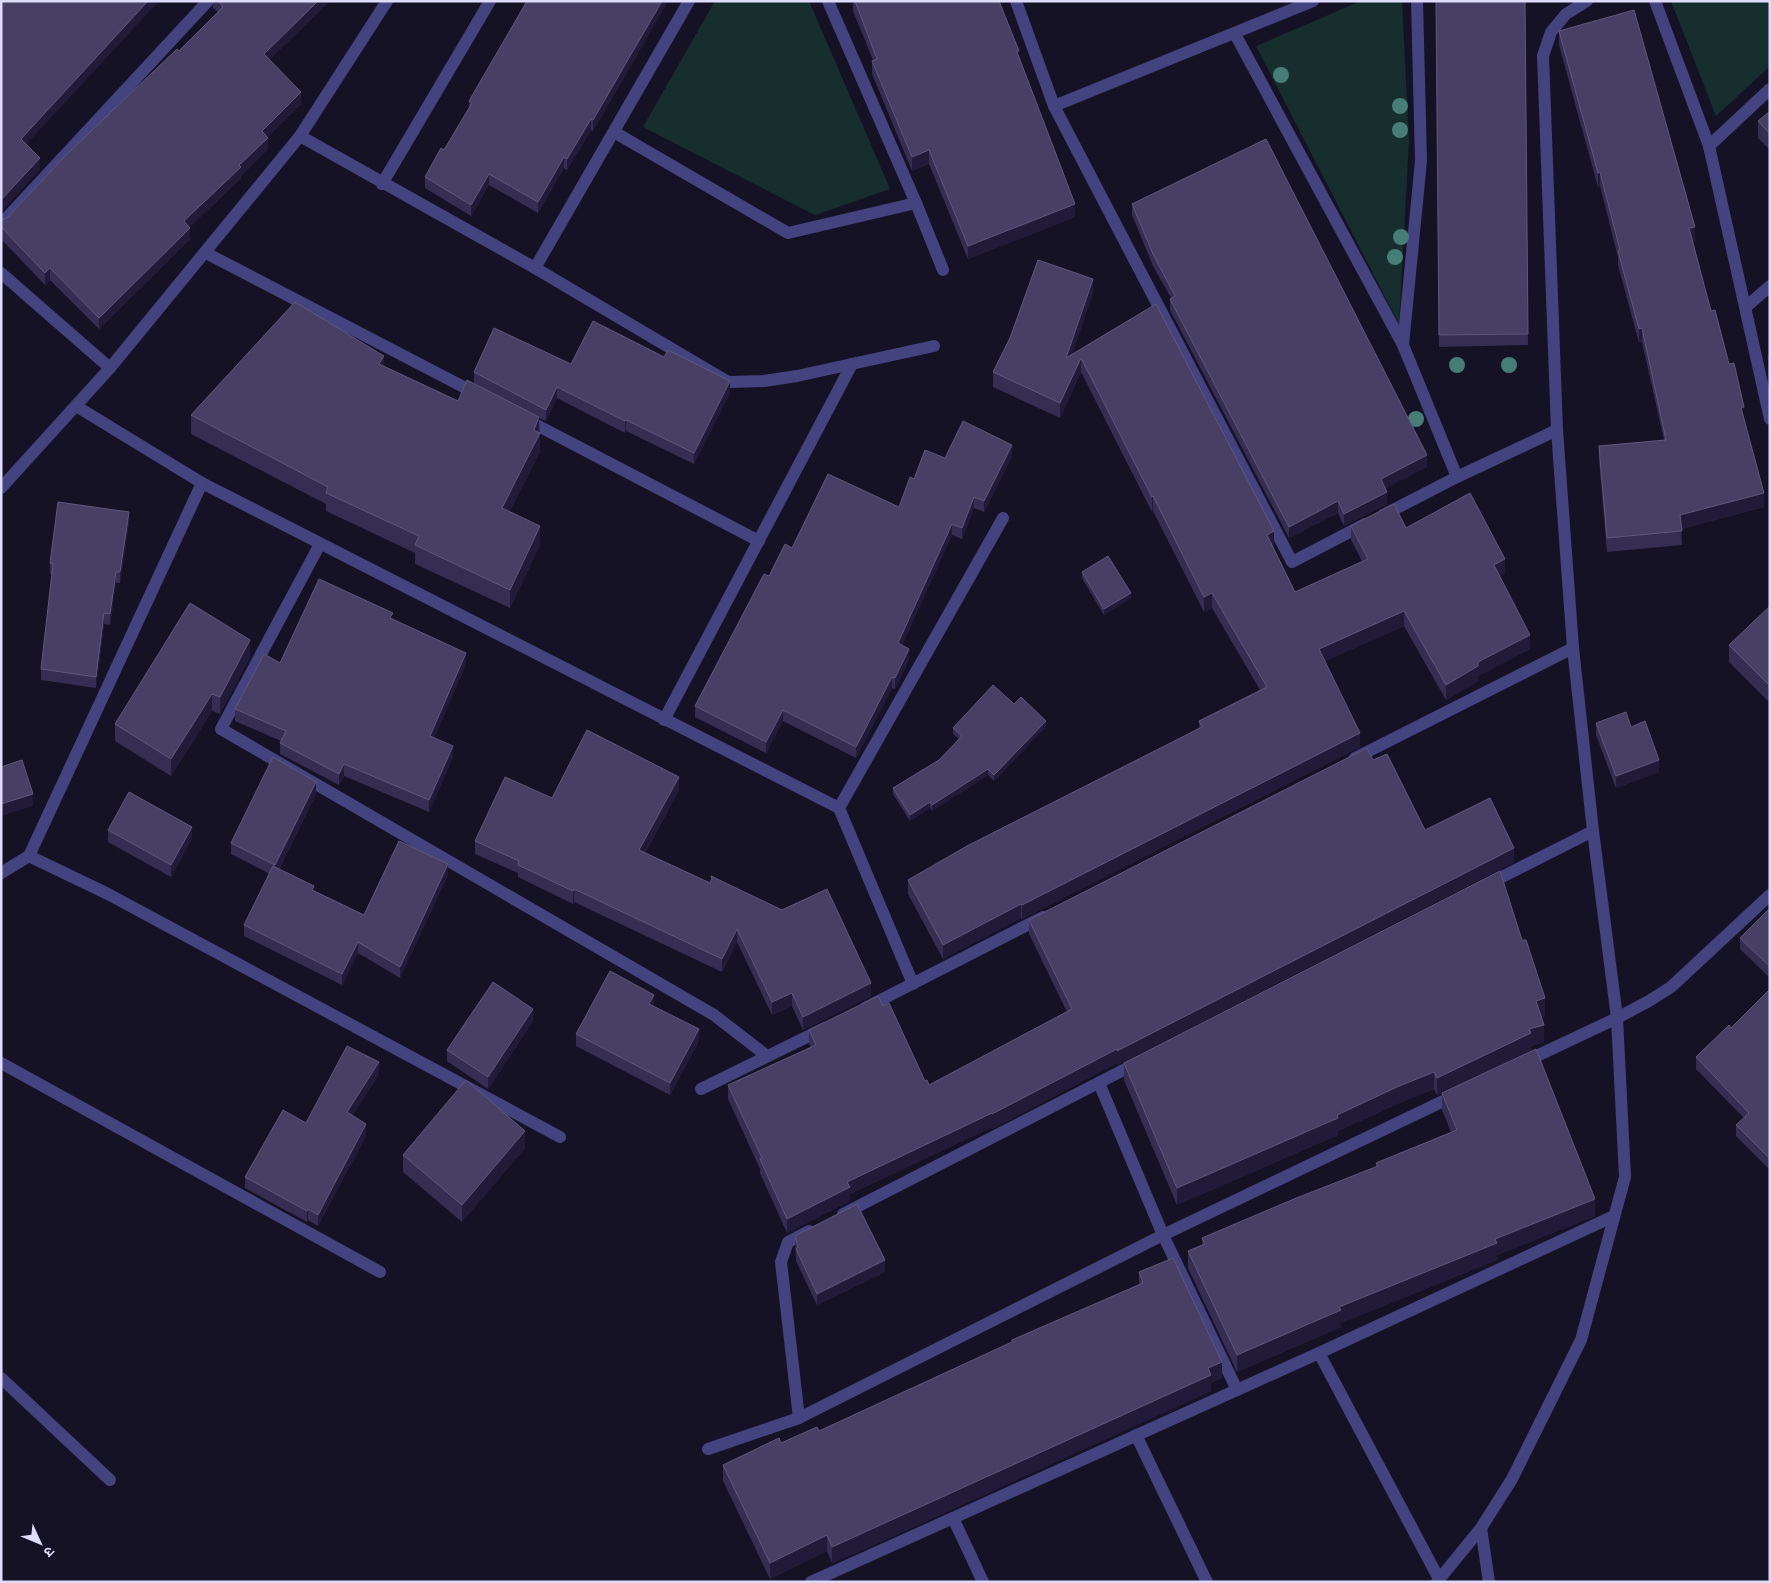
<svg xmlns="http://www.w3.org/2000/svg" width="1771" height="1583" font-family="Lato,'Noto Sans Devanagari',sans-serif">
	<rect width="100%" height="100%" fill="#161226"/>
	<g fill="#162f2e">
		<path d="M715,1H809L890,189L815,215L643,127Z"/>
		<path d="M1361,1H1402L1409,141L1399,324L1256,46Z"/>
		<path d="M1671,1H1770V66L1716,116Z"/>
	</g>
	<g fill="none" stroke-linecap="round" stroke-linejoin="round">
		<g stroke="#454280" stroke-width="12">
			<path d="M828,1L916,203L943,270"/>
			<path d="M1016,1L1054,106L1292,562L1365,524"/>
			<path d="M1417,1L1421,161L1403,345L1457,477"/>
			<path d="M1655,1L1709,146L1770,419"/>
			<path d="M1235,34L1403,345"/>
			<path d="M1054,106L1313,1"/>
			<path d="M614,132L788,233L916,203"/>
			<path d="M300,136L535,268L728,382L764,381L797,376L934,346"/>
			<path d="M1709,146L1770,89"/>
			<path d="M382,184L490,1"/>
			<path d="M1,224L208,1"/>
			<path d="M206,253L479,395"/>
			<path d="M535,268L689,1"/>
			<path d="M1,273L110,368"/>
			<path d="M1746,307L1770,286"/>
			<path d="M76,406L202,483L839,808"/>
			<path d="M525,419L759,541"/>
			<path d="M202,483L29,856L108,894L560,1137"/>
			<path d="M1,488L110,368L300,136L387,1"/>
			<path d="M1383,515L1457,477L1557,430"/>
			<path d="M320,544L221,729L714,1015L767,1056"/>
			<path d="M664,720L852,364"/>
			<path d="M1355,758L1573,648"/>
			<path d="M1,873L29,856"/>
			<path d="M1488,884L1593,831"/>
			<path d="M913,984L839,808L1003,518"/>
			<path d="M865,1008L1043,917"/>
			<path d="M1524,1062L1617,1018L1649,1001L1671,987L1770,895"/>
			<path d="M1,1063L380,1272"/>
			<path d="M1099,1083L1163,1235L1237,1390"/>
			<path d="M701,1089L825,1028"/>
			<path d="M843,1214L1139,1062"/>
			<path d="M1319,1353L1439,1579"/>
			<path d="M1,1378L110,1480"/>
			<path d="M799,1418L781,1262L788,1242L809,1231"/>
			<path d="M1136,1435L1207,1582"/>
			<path d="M708,1449L799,1418L1163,1235L1456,1095"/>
			<path d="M953,1518L983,1582"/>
			<path d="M1481,1528L1489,1582"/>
			<path d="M811,1582L1319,1353L1614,1216"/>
			<path d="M1437,1582L1481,1528L1512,1479L1581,1340L1625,1177L1617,1018L1593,831L1573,648L1557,430L1543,56L1551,32L1566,14L1587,1"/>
		</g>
	</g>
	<g fill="#467d77">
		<circle cx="1281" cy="75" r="8"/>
		<circle cx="1400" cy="106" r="8"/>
		<circle cx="1400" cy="130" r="8"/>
		<circle cx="1401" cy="237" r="8"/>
		<circle cx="1395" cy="257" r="8"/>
		<circle cx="1457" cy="365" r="8"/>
		<circle cx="1509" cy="365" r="8"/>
		<circle cx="1416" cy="419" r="8"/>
	</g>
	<g fill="#352d52">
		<path d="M213,1H330L269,60L301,104L267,137L268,149L241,176V178L190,227V239L99,329L50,280L45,285L1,239V220L7,218L218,12L213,8Z"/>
		<path d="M668,1L593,131L591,130L567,170L564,168L538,213L489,185L471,216L425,188V177L444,150L469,108V101Z"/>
		<path d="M853,1H999L1075,217L968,259L929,164L912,171L872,74V61L873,60L853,11Z"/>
		<path d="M1436,1H1525L1528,345L1439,347Z"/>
		<path d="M1559,31L1695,241H1693L1711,311L1729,364L1744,417L1764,507L1681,529L1682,545L1607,552L1599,460V446L1664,440L1642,342L1639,343L1618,265V257L1600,186L1598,187L1559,45Z"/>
		<path d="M1770,111V150L1758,138V121Z"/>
		<path d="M1132,204L1427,467L1385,488L1387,504L1344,526L1338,513L1289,538L1170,310V299L1171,298L1153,266L1132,215Z"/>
		<path d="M1093,293L1072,354L1156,304L1274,546L1272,547L1295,592L1362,561L1351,540V526L1406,528L1505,574L1500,576L1530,649L1478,676V681L1446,700L1404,626L1325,661L1360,747L1022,919L1021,918L943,959L908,894V880L1199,728V721L1260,690L1212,608L1204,612L1153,511L1152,512L1081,372L1060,418L993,387V372L1010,338Z"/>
		<path d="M1770,355V381L1768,374V357Z"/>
		<path d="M571,364L730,393L694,464L626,431L625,433L557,398L546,421L539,418L540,452L509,512L540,545L510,608L415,564V553L326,511V504L191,434V415L384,366L458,401L474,383V372Z"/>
		<path d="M1012,456L984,512L974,508L962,539L952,535L902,645L909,660L895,689L892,688L856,758L783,721L766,753L695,717V706L769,576L792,548L899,507L914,479L945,458Z"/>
		<path d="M129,523L120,583H116L110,625L104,624L96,688L41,680V669L52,574H50V563Z"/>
		<path d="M1082,572L1131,598L1104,615L1082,578Z"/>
		<path d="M1770,606V703L1729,662V645Z"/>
		<path d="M393,620L466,664L434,738L453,757L429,812L344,776L339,785L280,754V743L281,741L235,721V709L280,663Z"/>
		<path d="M250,657L220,714L212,711L171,776L115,741V724Z"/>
		<path d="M1014,704L1046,727L994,781L988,775L932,811L930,808L910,821L893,794V788L939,760L959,739L953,734V728Z"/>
		<path d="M1596,723L1631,727L1659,772L1616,788L1596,735Z"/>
		<path d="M1373,760L1425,830L1514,862L1117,1065V1063L992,1129V1127L850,1194V1201L787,1233L760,1173V1169L728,1099V1085L811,1047L809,1044V1030L883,1006L925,1081L929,1085L1067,1012L1029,934V920Z"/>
		<path d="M679,790L645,853L710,883L711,880V876L871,996L803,1030L792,1006L772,1015L737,942L722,972L574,902L573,904L518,877V873L475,854V841L552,798Z"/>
		<path d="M316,794L279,869L314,891L364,915L448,875L400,978L358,953L342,985L244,936V925L270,874L231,854V843Z"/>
		<path d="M108,830L192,838L171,877L108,842Z"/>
		<path d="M1770,908V978L1740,949V938Z"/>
		<path d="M1770,989V1170L1736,1136V1125L1744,1118L1696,1069V1057L1731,1028Z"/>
		<path d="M654,1006L699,1041L670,1095L576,1046V1034Z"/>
		<path d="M1545,1015L1541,1016L1544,1042L1531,1046V1050L1437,1095L1434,1089L1397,1104L1338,1131V1135L1177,1205L1124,1080V1063Z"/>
		<path d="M533,1021L488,1089L447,1061V1050Z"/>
		<path d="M379,1074L352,1116L366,1136L318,1226L308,1220L307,1222L245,1188V1177L306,1123Z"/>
		<path d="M1442,1093L1595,1216L1497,1255V1260L1341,1323V1327L1237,1372L1188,1268V1251L1202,1245V1238L1376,1167V1163L1451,1132L1442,1110Z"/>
		<path d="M525,1148L462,1222L403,1172V1155Z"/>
		<path d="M795,1236L885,1272L817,1305L796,1261Z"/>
		<path d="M1139,1272L1222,1378L1211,1383V1391L865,1549L832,1563L827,1551L770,1579L723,1481V1465L781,1443L819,1431L1012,1343V1340L1139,1285Z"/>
	</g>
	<g fill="#211a39">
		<path d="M148,1H159L21,150V139Z"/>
		<path d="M318,1H330L264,65V54Z"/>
		<path d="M662,1H668L593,131V120Z"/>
		<path d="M301,92V104L262,143V131Z"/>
		<path d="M591,119V130L567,170V159Z"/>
		<path d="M268,138V149L241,176V178L184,233V221Z"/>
		<path d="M929,150V164L912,171V157Z"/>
		<path d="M564,157V168L538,213V202Z"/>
		<path d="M40,158V170L1,212V200Z"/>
		<path d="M1600,172V186L1598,187V173Z"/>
		<path d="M489,174V185L471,216V205Z"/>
		<path d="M1075,204V217L968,259V246Z"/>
		<path d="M1695,227V241L1689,242V228Z"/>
		<path d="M190,228V239L99,329V318Z"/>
		<path d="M50,268V280L45,285V273Z"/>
		<path d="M1093,279V293L1066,373V358Z"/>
		<path d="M1642,328V342L1639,343V329Z"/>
		<path d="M384,356V374L379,364Z"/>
		<path d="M1081,358V372L1060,418V403Z"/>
		<path d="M730,381V393L694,464V453Z"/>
		<path d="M557,387V398L546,421V410Z"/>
		<path d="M539,417L540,452L502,527V508L534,430Z"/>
		<path d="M626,420V431L625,433V421Z"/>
		<path d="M1012,445V456L984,512V501Z"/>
		<path d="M1427,455V467L1381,491V479Z"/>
		<path d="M1387,492V504L1344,526V514Z"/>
		<path d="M1764,493V507L1680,529V515Z"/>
		<path d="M1153,496V511L1152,512V497Z"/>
		<path d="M974,497V508L962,539V528Z"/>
		<path d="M1338,501V513L1289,538V527Z"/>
		<path d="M129,512V523L120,583V572Z"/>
		<path d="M952,524V535L898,654V643Z"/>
		<path d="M540,526V545L510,608V590Z"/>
		<path d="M1274,531V546L1267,550V535Z"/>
		<path d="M1505,559V574L1494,579V565Z"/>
		<path d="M116,572V583L110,625V614Z"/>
		<path d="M1131,593V598L1104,615V609Z"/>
		<path d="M1212,593V608L1204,612V597Z"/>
		<path d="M1404,611V626L1319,664V649Z"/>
		<path d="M104,613V624L96,688V677Z"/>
		<path d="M1530,635V649L1478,676V681L1446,700V685L1478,662Z"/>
		<path d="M250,640V657L220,714V697Z"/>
		<path d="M909,649V660L895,689V678Z"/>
		<path d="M466,653V664L430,747V736Z"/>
		<path d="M892,677V688L856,758V747Z"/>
		<path d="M212,694V711L171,776V759Z"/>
		<path d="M783,710V721L766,753V742Z"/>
		<path d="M1046,721V727L994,781V775Z"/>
		<path d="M1360,733V747L1022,919V905Z"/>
		<path d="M453,746V757L429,812V800Z"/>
		<path d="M1659,760V772L1616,788V776Z"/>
		<path d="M344,764V776L339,785V774Z"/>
		<path d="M988,769V775L932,811V805Z"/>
		<path d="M679,777V790L639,863V850Z"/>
		<path d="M316,782V794L275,876V865Z"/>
		<path d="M33,794V806L1,816V804Z"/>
		<path d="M930,802V808L910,821V815Z"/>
		<path d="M192,827V838L171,877V865Z"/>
		<path d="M1514,848V862L1117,1065V1051Z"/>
		<path d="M448,864V875L400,978V967Z"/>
		<path d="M574,889V902L573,904V891Z"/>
		<path d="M1021,904V918L943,959V945Z"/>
		<path d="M737,929V942L722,972V959Z"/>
		<path d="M358,942V953L342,985V974Z"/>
		<path d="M871,983V996L803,1030V1017Z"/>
		<path d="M792,993V1006L772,1015V1002Z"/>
		<path d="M654,995V1006L649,1004Z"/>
		<path d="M1545,998V1015L1536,1018V1001Z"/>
		<path d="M533,1009V1021L488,1089V1077Z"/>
		<path d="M1544,1025V1042L1531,1046V1050L1437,1095V1078L1529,1029Z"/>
		<path d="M699,1029V1041L670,1095V1083Z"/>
		<path d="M1117,1049V1063L992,1129V1114Z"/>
		<path d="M379,1062V1074L347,1124V1112Z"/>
		<path d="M1434,1072V1089L1397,1104L1338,1131V1135L1177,1205V1188L1397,1087Z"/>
		<path d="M992,1113V1127L850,1194V1201L787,1233V1219L847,1182Z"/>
		<path d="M366,1124V1136L318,1226V1215Z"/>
		<path d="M525,1131V1148L462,1222V1205Z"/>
		<path d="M1595,1199V1216L1497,1255V1260L1341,1323V1327L1237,1372V1355L1339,1307L1495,1239Z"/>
		<path d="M308,1209V1220L307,1222V1211Z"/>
		<path d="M885,1260V1272L817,1305V1294Z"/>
		<path d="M1222,1362V1378L1211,1383V1391L865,1549L832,1563V1547Z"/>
		<path d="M827,1535V1551L770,1579V1563Z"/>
	</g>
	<g fill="#474064" stroke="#5f587c">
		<path d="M1,1H148L21,139L40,158L1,200Z"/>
		<path d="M218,1H318L264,54L301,92L262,131L268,138L239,165L241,167L184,221L190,228L99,318L50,268L45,273L1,227V220L7,218L64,157L177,49L179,51L223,7Z"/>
		<path d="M527,1H662L593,120L591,119L567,159L564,157L538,202L489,174L471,205L425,177L441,148L444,150L472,103L469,101Z"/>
		<path d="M855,1H999L1019,51L1017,52L1075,204L968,246L929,150L912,157L872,61L877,59Z"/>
		<path d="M1436,1H1525L1528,334L1439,335Z"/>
		<path d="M1634,10L1695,227L1689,228L1711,311L1715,310L1729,364L1734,363L1744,407L1741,408L1764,493L1680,515L1682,531L1607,538L1599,446L1666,440L1642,328L1639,329L1618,251L1620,250L1600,172L1598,173L1559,31Z"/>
		<path d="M1770,111V134L1758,121Z"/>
		<path d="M1266,139L1427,455L1381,479L1387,492L1344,514L1338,501L1289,527L1170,299L1175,296L1153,254L1132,204Z"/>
		<path d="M1038,260L1093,279L1066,358L1156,304L1274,531L1267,535L1295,592L1368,559L1351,526L1394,504L1406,528L1470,493L1505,559L1494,565L1530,635L1478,662V666L1446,685L1404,611L1319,649L1360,733L1022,905L1021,904L943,945L908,880L967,846L1202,727L1199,721L1267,687L1212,593L1204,597L1153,496L1152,497L1081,358L1060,403L993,372L1010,338Z"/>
		<path d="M295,302L384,356L379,364L458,401L467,380L539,417L534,430L540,433L502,508L540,526L510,590L415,545L419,536L326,493L328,487L191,415Z"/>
		<path d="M593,321L664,357L668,350L730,381L694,453L626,420L625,421L557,387L546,410L474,372L494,328L571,364Z"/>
		<path d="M963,421L1012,445L984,501L974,497L962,528L952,524L898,643L909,649L895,678L892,677L856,747L783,710L766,742L695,706L764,574L769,576L785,544L792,548L828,474L899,507L910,477L914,479L925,450L945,458Z"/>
		<path d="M58,502L129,512L120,572H116L110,614L104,613L96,677L41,669L53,564L50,563Z"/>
		<path d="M1108,556L1131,593L1104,609L1082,572Z"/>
		<path d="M319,579L393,613L390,618L466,653L430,736L453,746L429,800L344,764L339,774L280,743L286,731L235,709L264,654L280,663Z"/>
		<path d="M190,603L250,640L220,697L212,694L171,759L115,724Z"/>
		<path d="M1770,606V686L1729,645Z"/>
		<path d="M993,685L1014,704L1021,697L1046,721L994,775L988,769L932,805L930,802L910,815L893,788L939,760L962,736L953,728Z"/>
		<path d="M1626,712L1631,727L1645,721L1659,760L1616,776L1596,723Z"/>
		<path d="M587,730L679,777L639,850L710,883L712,878L711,876L782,910L827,889L871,983L803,1017L792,993L772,1002L737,929L722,959L574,889L573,891L518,865L519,861L475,841L505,777L552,798Z"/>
		<path d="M1367,748L1373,760L1387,754L1425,830L1490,798L1514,848L1117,1051V1049L992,1114V1113L847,1182L850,1187L787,1219L760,1159L762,1158L728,1085L816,1045L809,1030L878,996L883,1006L889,1003L925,1081L927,1080L929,1085L1072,1009L1029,920Z"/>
		<path d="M273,757L316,782L275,865L231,843Z"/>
		<path d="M22,760L33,794L1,804V767Z"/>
		<path d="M129,792L192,827L171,865L108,830Z"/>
		<path d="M399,841L448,864L400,967L358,942L342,974L244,925L273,866L314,886L312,890L364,915Z"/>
		<path d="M1500,871L1522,940H1526L1545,998L1536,1001L1544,1025L1529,1029L1531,1033L1437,1078L1434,1072L1397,1087L1337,1115L1338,1118L1177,1188L1124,1063Z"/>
		<path d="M1770,908V967L1740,938Z"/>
		<path d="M610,971L654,995L649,1004L699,1029L670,1083L576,1034Z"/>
		<path d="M493,982L533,1009L488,1077L447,1050Z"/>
		<path d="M1770,989V1159L1736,1125L1749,1113L1696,1057L1729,1025L1731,1028Z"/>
		<path d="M347,1046L379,1062L347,1112L366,1124L318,1215L308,1209L307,1211L245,1177L283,1110L306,1123Z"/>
		<path d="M1536,1049L1595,1199L1495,1239L1497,1243L1339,1307L1341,1310L1237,1355L1188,1251L1205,1244L1202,1238L1294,1199L1378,1166L1376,1163L1457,1130L1442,1093Z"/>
		<path d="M466,1080L525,1131L462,1205L403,1155Z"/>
		<path d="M857,1204L885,1260L817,1294L796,1249L798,1248L795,1236Z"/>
		<path d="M1173,1258L1222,1362L1208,1368L1211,1375L865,1532L832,1547L827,1535L770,1563L723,1465L779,1438L781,1443L817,1427L819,1431L1012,1342V1340L1143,1283L1139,1272Z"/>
	</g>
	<rect width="1771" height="1583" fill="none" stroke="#dedbfb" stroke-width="5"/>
	<g transform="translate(40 1543) rotate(134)" stroke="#161226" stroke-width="4" paint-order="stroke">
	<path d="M0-4L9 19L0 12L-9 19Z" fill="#dedbfb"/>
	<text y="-8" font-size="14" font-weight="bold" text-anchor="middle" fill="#dedbfb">उ</text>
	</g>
</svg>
